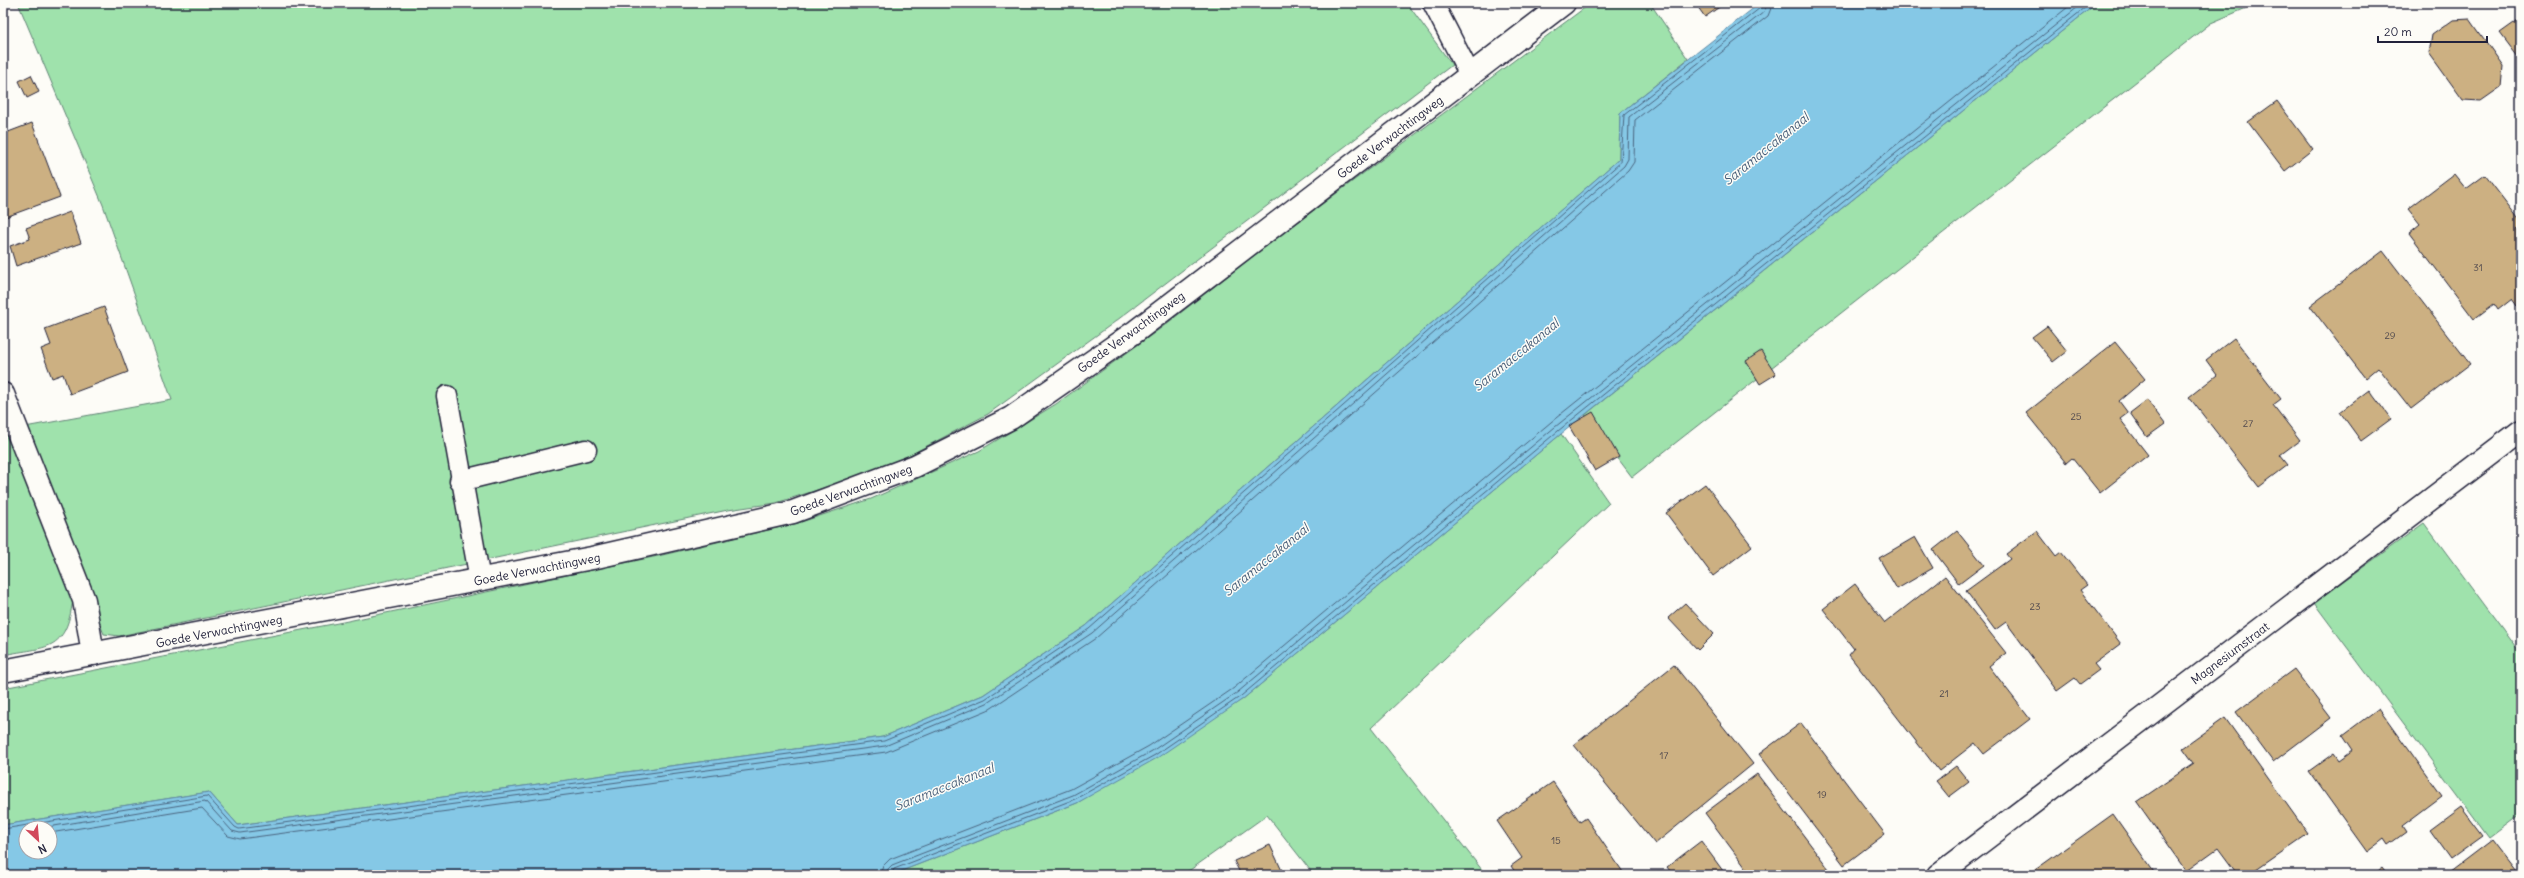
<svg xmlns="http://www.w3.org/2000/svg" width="2524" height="878" font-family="Delius,sans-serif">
	<rect width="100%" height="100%" fill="#fdfcf7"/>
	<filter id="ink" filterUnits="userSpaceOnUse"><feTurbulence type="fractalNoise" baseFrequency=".025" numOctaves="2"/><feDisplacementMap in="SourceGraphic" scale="8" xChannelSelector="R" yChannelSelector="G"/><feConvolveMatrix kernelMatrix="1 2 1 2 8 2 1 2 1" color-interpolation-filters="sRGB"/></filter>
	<g filter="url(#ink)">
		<g fill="#9fe2ac" stroke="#608274">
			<path d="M18,3H1407L1452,65L1112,324L988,414L906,457L833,485L776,503L728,510L119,636L104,634L99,622L97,604L25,427L172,400L103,205Z"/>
			<path d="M1591,3H1650L1688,59L1620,113L1619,159L1086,626L983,695L883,737L238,825L209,792L3,825V688L343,622L658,556L798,523L871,499L979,451L1056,404L1161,328L1274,240Z"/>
			<path d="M2097,3H2258L2211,23L1632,477L1585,415Z"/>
			<path d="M3,408L73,600C65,653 48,646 3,655Z"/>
			<path d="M1561,434L1609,503L1371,728L1486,875H1314L1267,815L1190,870L1179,875H891L1077,803L1243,699Z"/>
			<path d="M2424,523L2521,654V814L2489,838L2314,603Z"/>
		</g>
		<path fill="#85c8e6" stroke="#5d86a2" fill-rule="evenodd" d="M1760,3H2097L1561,434L1243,699L1157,758L1077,803L891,875H3V825L209,792L238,825L883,737L983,695L1086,626L1619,159L1620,113ZM26,828H50V852H26Z"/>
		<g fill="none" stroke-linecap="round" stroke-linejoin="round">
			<g stroke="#4a647f" stroke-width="1">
				<path d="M42,828L205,801L232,831L240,833L885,746L987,703L1092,633L1624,166L1628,159L1629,117L1764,12L1767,3"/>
				<path d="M3,829L207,796L235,827L239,829L884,741L985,699L1089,629L1621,162L1624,115L1760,8L1762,3"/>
				<path d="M50,833L202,808L228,836L240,839L886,752L990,709L1096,638L1628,171L1634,162L1635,120L1768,16L1773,3"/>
				<path d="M880,875L883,866L890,859L1071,789L1149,746L1234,688L1551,422L2073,3"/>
				<path d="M886,875L888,869L892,865L1073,795L1152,751L1238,692L1555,427L2083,3"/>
				<path d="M891,875L894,869L1075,799L1155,755L1241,696L1558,431L2091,3"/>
			</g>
		</g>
		<g fill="#ccb082" stroke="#22223b">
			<path d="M1695,3H1725L1705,17Z"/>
			<path d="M2521,18V61L2500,33Z"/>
			<path d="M2470,19L2503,66L2501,87L2481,101L2463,100L2429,53L2432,35L2453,20Z"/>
			<path d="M31,75L39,92L27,98L19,81Z"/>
			<path d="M2277,101L2313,149L2285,171L2248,122Z"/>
			<path d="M32,123L60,197L3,218V134Z"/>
			<path d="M2454,174L2466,189L2485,175L2521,222V227L2517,230L2521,235V303L2517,306L2512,299L2498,310L2494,304L2474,319L2409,233L2420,224L2408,209Z"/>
			<path d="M70,212L81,243L16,266L10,246L30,239L26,228Z"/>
			<path d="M2383,251L2470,364L2411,409L2378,367L2365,378L2310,306Z"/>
			<path d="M104,307L128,372L70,394L63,374L52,378L41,349L51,345L45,329Z"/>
			<path d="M2047,326L2067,351L2053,362L2032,337Z"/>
			<path d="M2234,338L2281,399L2273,405L2300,440L2280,455L2288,465L2259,487L2189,397L2217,375L2206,360Z"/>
			<path d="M2115,342L2145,379L2119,401L2128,413L2120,419L2148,455L2100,493L2072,458L2066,463L2026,413Z"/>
			<path d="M1761,351L1776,374L1760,384L1746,361Z"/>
			<path d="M2369,390L2391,419L2361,441L2340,412Z"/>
			<path d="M2147,400L2165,424L2147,437L2130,413Z"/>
			<path d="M1593,412L1619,457L1595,471L1569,426Z"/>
			<path d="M1705,484L1752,546L1713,576L1666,513Z"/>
			<path d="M1957,531L1984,565L1959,584L1933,550Z"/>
			<path d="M2037,531L2056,556L2061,552L2087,585L2080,590L2121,644L2094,664L2099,670L2080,684L2075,678L2057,691L2006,622L1995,630L1966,591L2010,559L2006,554Z"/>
			<path d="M1915,537L1933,568L1897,589L1879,558Z"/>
			<path d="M1945,576L2006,653L1989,666L2030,719L1984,754L1975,743L1939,771L1849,655L1854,649L1823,609L1855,584L1885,623Z"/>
			<path d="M1685,603L1714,634L1698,650L1668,618Z"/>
			<path d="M1674,665L1753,764L1655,844L1574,745Z"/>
			<path d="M2294,669L2331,718L2273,762L2236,712Z"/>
			<path d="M2379,708L2442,796L2402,826L2406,832L2388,845L2384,839L2367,852L2309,771L2334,753L2339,760L2353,750L2343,735Z"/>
			<path d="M2225,718L2308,834L2249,875H2238L2218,848L2186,871L2137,802L2194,763L2183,748Z"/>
			<path d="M1801,723L1885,834L1844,865L1759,754Z"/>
			<path d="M1956,766L1969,782L1949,797L1936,781Z"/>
			<path d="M1757,774L1829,869L1821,875H1751L1705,813Z"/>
			<path d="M1553,782L1580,822L1586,818L1625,875H1517L1511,866L1522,858L1497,821Z"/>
			<path d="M2461,807L2483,836L2451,859L2430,830Z"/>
			<path d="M2113,814L2156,875H2028Z"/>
			<path d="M2491,840L2518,875H2445Z"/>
			<path d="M1701,841L1726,875H1673L1667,867Z"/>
			<path d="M1270,845L1284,875H1241L1234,861Z"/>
			<path d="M2382,867L2388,875H2372Z"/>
		</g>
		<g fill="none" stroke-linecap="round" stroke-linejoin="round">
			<g stroke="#22223b" stroke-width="23">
				<g id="service">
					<path d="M1433,3L1470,75"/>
					<path d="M447,396L480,580"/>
					<path d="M460,481L586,450"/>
				</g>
			</g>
			<g stroke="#22223b" stroke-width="25">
				<g id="minor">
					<path d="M3,394L84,600L93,654"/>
					<path d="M3,671L592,558L793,512L915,466L1011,418L1136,331L1564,3"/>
					<path d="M1938,875L2521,431"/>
				</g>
			</g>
			<use href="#service" stroke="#fdfcf7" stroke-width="20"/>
			<use href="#minor" stroke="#fdfcf7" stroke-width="22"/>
		</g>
	</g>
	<g text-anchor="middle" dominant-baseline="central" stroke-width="3" stroke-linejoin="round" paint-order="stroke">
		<g font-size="10" fill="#4c464d">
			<text x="2478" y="267">31</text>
			<text x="2390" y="335">29</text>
			<text x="2076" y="416">25</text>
			<text x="2248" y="423">27</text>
			<text x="2035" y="606">23</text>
			<text x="1944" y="693">21</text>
			<text x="1664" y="755">17</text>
			<text x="1822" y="794">19</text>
			<text x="1556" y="840">15</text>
		</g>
		<g font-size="12" fill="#22223b" stroke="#fdfcf7">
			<text transform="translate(1390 137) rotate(-37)">Goede Verwachtingweg</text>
			<text transform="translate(1131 332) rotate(-36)">Goede Verwachtingweg</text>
			<text transform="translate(851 490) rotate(-20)">Goede Verwachtingweg</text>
			<text transform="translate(537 569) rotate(-11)">Goede Verwachtingweg</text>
			<text transform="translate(219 631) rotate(-11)">Goede Verwachtingweg</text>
			<text transform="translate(2230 653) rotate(-37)">Magnesiumstraat</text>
		</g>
		<g font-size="13" font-style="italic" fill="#455c77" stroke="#fdfcf7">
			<text transform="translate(1766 149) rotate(-39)">Saramaccakanaal</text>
			<text transform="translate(1516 355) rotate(-39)">Saramaccakanaal</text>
			<text transform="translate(1266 560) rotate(-39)">Saramaccakanaal</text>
			<text transform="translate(944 787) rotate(-22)">Saramaccakanaal</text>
		</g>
	</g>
	<rect width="2524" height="878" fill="none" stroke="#fdfcf7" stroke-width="16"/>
	<rect x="8" y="8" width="2508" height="862" fill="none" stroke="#22223b" stroke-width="1.5" filter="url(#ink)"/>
	<g transform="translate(38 840) rotate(154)"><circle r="19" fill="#fdfcf7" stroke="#a5a5ac"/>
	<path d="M0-3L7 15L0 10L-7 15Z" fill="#d1495b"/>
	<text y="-6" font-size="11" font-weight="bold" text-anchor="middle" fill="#22223b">N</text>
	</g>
	<path d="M2378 36v6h109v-6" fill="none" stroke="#22223b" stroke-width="2"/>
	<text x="2384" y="36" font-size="12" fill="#22223b" stroke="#fdfcf7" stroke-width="3" paint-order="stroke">20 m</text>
</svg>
